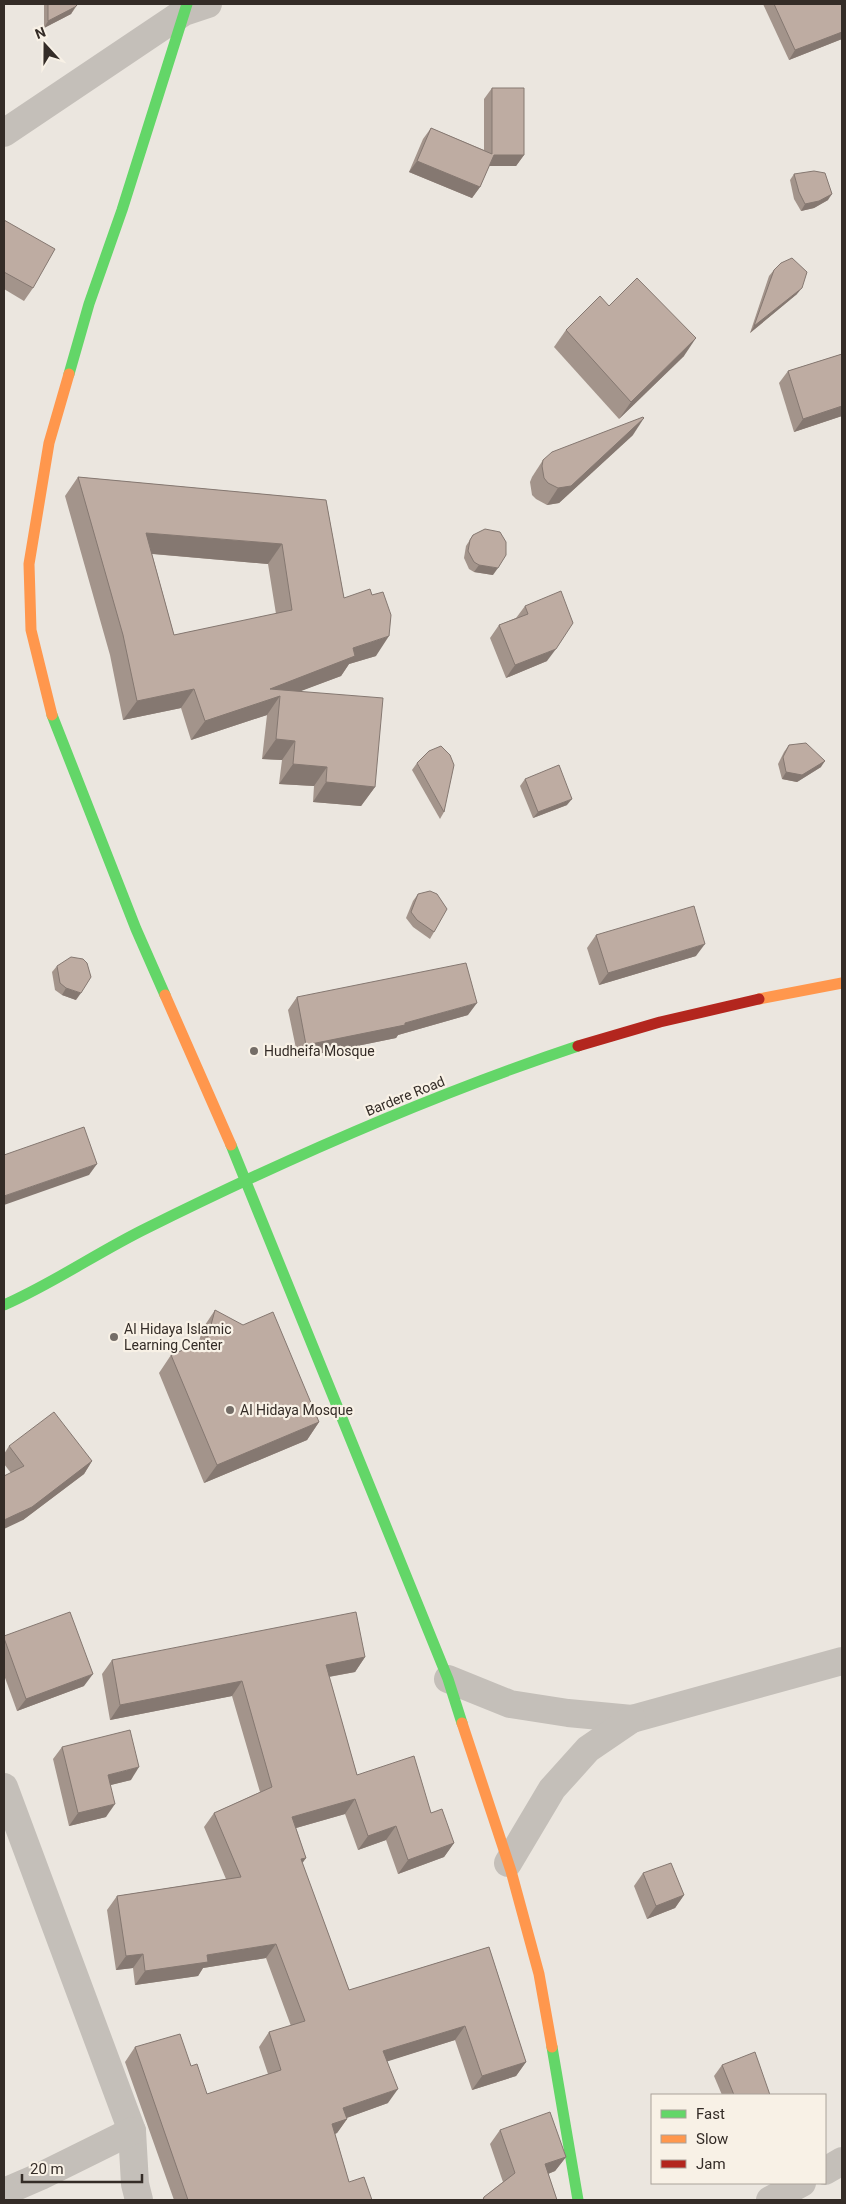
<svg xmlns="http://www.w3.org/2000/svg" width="846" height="2204" font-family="Roboto,sans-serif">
	<rect width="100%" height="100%" fill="#ebe6df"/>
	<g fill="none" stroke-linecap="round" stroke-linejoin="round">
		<g stroke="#c4bfb9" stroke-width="28">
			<path d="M4,133L184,12L208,4"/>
			<path d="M448,1679L510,1704L568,1713L632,1719L842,1661"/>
			<path d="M4,1787L132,2131L135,2184L139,2200"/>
			<path d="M508,1863L552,1789L588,1749L632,1719"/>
			<path d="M825,2171L842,2161"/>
			<path d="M4,2192L41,2176L132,2131"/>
			<path d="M770,2200L802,2183"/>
		</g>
		<g stroke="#63d668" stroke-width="11">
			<path d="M69,374L89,304L122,210L187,4"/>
			<path d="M52,715L136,929L165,995"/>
			<path d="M231,1145L448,1679L462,1723"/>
			<path d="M4,1305C54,1283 98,1252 147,1228C286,1159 431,1095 578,1046"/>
			<path d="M552,2047L578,2200"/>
		</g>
		<g stroke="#ff974d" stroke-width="11">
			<path d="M52,715L31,630L29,564L49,443L69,374"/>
			<path d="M165,995L231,1145"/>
			<path d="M759,999L842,983"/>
			<path d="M462,1723L511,1871L539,1974L552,2047"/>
		</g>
		<path stroke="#b3261e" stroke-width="11" d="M578,1046L660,1022L759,999"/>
	</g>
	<g fill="#a3948b" fill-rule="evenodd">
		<path d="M44,4H78L71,14L44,28Z"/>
		<path d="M763,4H842V39L789,60Z"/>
		<path d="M492,88L524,155L516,166H489L480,187L472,198L409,172L423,139L431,128L484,150V99Z"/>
		<path d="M794,174L828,200L814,208L801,211L794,199L790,180Z"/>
		<path d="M4,220L33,288L24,301L4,289Z"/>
		<path d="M774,270L797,294L750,333L769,276Z"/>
		<path d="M609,306L684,356L619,419L554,347L566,330Z"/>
		<path d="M842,354V416L794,432L779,383L788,371Z"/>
		<path d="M633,435L559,503L547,505L536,499L532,495L530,482L532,477L543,460Z"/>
		<path d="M78,477L326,500L344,598L376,656L349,664L341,676L300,691L375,787L361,806L313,802L314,786L279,784L282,760L262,759L267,715L191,740L181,708L123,720L110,655L65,496ZM152,554L268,564L276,614L174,635Z"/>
		<path d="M473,535L493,575L474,572L469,569L464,558L466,546Z"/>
		<path d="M525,606L547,661L506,678L490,638L499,625L516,618Z"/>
		<path d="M789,745L821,767L797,782L782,779L778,764L784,752Z"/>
		<path d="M417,763L444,812L440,819L412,770Z"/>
		<path d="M525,779L567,805L533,818L520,786Z"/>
		<path d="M418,894L434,932L430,939L413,927L406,918L413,901Z"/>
		<path d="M596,935L696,956L599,985L587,948Z"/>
		<path d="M57,966L76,1000L62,995L55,990L52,972Z"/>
		<path d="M297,997L468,1015L398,1035L396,1038L298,1058L288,1010Z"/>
		<path d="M215,1310L319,1422L307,1440L204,1483L159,1373L171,1355L198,1344L203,1328Z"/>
		<path d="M9,1446L92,1461L84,1474L23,1520L11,1473L4,1464V1454Z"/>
		<path d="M4,1636L84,1686L17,1711L4,1675Z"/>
		<path d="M365,1657L355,1672L329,1677L357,1775L431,1813L454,1843L444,1857L398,1874L386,1840L358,1850L345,1814L296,1828L306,1858L302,1863L349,1990L489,1947L526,2062L516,2076L472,2090L455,2040L387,2061L388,2103L346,2118L347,2119L337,2133L335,2134L349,2182L372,2200H174L125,2062L135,2047L191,2066L207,2094L268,2074L259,2047L269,2032L291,2026L266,1958L203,1968L198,1976L135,1985L133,1968L116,1970L107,1910L117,1896L226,1879L204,1827L214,1813L260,1792L232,1696L110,1720L102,1674L112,1660Z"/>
		<path d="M62,1747L131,1780L110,1785L106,1817L69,1826L53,1759Z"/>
		<path d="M643,1873L684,1895L675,1908L647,1919L634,1886Z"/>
		<path d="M722,2065L770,2095H722L714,2076Z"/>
		<path d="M500,2130L566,2157L555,2171L548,2174L557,2200H482L484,2197L503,2182L490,2144Z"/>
	</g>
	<g fill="#857871">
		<path d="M75,7L71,14L44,28L48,21Z"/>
		<path d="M842,32V39L789,60L795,50Z"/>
		<path d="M494,155H524L516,166H487Z"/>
		<path d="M417,161L480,187L472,198L409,172Z"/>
		<path d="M832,194L828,200L814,208L801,211L805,204Z"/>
		<path d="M802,288L797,294L750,333L754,326Z"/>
		<path d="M696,338L684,356L619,419L631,402Z"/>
		<path d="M842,406V416L794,432L803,419Z"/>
		<path d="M644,418L633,435L559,503L547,505L558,488Z"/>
		<path d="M146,533L282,544L268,564L132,552Z"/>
		<path d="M479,565L498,568L493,575L474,572Z"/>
		<path d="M389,636L376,656L349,664L341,676L280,699V696L267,715L191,740L205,721L353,648Z"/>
		<path d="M556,649L547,661L506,678L515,665Z"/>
		<path d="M194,689L181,708L123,720L137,701Z"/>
		<path d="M276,739L295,741L282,760L262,759Z"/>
		<path d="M825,761L821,767L797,782L782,779L786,772Z"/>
		<path d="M293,764L327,767L314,786L279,784Z"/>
		<path d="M326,782L375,787L361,806L313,802Z"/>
		<path d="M572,799L567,805L533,818L538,812Z"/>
		<path d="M705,944L696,956L599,985L608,973Z"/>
		<path d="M66,988L81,993L76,1000L62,995Z"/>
		<path d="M477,1003L468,1015L398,1035L396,1038L298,1058L306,1045L405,1023Z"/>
		<path d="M97,1164L89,1175L4,1205V1196Z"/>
		<path d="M319,1422L307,1440L204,1483L217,1465Z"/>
		<path d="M92,1461L84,1474L23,1520L4,1529V1520Z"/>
		<path d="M365,1657L355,1672L316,1679L326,1665Z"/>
		<path d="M93,1674L84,1686L17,1711L26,1699Z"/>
		<path d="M242,1681L232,1696L110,1720L120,1705Z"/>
		<path d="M139,1767L131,1780L99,1788L108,1775Z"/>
		<path d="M355,1799L345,1814L282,1832L292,1817Z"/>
		<path d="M115,1804L106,1817L69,1826L78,1813Z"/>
		<path d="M396,1826L386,1840L358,1850L368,1836Z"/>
		<path d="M454,1843L444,1857L398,1874L408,1860Z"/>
		<path d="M306,1858L296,1872L301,1859Z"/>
		<path d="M684,1895L675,1908L647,1919L656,1906Z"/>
		<path d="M276,1944L266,1958L203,1968L198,1976L135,1985L145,1971L207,1955Z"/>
		<path d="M143,1954L133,1968L116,1970L126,1956Z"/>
		<path d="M465,2026L455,2040L373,2066L383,2051Z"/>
		<path d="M526,2062L516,2076L472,2090L482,2076Z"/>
		<path d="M398,2089L388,2103L333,2123L343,2108Z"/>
		<path d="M347,2119L337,2133L322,2138L332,2124Z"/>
		<path d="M566,2157L555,2171L535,2179L545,2164Z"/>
	</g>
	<g fill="#beaca2" stroke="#857871" fill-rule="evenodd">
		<path d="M48,4H78L75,7L48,21Z"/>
		<path d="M774,4H842V32L795,50Z"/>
		<path d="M492,88H524V155H494L480,187L417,161L431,128L492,154Z"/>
		<path d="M814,171L825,173L832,194L819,201L805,204L799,192L794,174Z"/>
		<path d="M4,220L55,249L33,288L4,272Z"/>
		<path d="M792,258L807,272L802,288L754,326L774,270L781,263Z"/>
		<path d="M637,278L696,338L631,402L566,330L600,296L609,306Z"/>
		<path d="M842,354V406L803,419L788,371Z"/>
		<path d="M643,417L644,418L571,486L558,488L548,483L544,478L542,466L543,460L552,452Z"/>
		<path d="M78,477L326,500L344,598L370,589L372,595L383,592L391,615L389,636L353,648L355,656L270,689L383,698L375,787L326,782L327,767L293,764L295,741L276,739L280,696L205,721L194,689L137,701L123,635ZM146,533L282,544L292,610L174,635Z"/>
		<path d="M485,529L500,532L506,542V555L498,568L479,565L474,562L468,551L470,540L473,535Z"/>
		<path d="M561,591L573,623L556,649L515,665L499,625L528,614L525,606Z"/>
		<path d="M806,743L825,761L802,775L786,772L783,757L789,745Z"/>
		<path d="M441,746L450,755L454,765L444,812L417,763L429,751Z"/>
		<path d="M559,765L572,799L538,812L525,779Z"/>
		<path d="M430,891L437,894L447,909L434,932L417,920L411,912L418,894Z"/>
		<path d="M694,906L705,944L608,973L596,935Z"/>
		<path d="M71,957L83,959L87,963L91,977L81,993L66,988L60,983L57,966Z"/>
		<path d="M466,963L477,1003L405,1023V1025L306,1045L297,997Z"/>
		<path d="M84,1127L97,1164L4,1196V1155Z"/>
		<path d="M215,1310L243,1325L273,1312L319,1422L217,1465L171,1355L207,1340Z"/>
		<path d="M54,1412L92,1461L32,1507L4,1520V1476L24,1466L9,1446Z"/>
		<path d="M70,1612L93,1674L26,1699L4,1638V1636Z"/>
		<path d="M356,1612L365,1657L326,1665L357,1775L414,1756L431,1813L442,1809L454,1843L408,1860L396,1826L368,1836L355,1799L292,1817L306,1858L301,1859L349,1990L489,1947L526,2062L482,2076L465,2026L383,2051L398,2089L343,2108L347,2119L332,2124L349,2182L364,2177L372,2200H188L135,2047L180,2034L191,2066L197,2064L207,2094L281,2070L269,2032L305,2021L276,1944L207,1955L208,1962L145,1971L143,1954L126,1956L117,1896L241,1877L214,1813L272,1787L242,1681L120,1705L112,1660Z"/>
		<path d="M130,1730L139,1767L108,1775L115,1804L78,1813L62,1747Z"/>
		<path d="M671,1863L684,1895L656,1906L643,1873Z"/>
		<path d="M755,2052L770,2095H734L722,2065Z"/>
		<path d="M550,2112L566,2157L545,2164L557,2200H483L484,2197L515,2173L500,2130Z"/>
	</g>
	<g fill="#746d67" stroke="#f8f1e6" stroke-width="2">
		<circle cx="254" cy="1051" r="5"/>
		<circle cx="114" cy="1337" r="5"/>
		<circle cx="230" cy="1410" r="5"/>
	</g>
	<g text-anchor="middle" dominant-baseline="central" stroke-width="4.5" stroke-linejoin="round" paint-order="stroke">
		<g font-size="14" fill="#342c27" stroke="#f8f1e6" text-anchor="start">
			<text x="264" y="1051">Hudheifa Mosque</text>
			<text x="124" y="1329">Al Hidaya Islamic<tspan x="124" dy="16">Learning Center</tspan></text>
			<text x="240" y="1410">Al Hidaya Mosque</text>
		</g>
		<g font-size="14" fill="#342c27" stroke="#f8f1e6">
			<text transform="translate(405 1096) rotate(-22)">Bardere Road</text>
		</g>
	</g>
	<rect width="846" height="2204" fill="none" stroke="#342c27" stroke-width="10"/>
	<rect x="651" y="2094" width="175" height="90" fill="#f8f1e6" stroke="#aaa29a"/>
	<rect x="661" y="2110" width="25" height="8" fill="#63d668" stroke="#aaa29a"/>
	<text x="696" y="2119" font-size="15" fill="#342c27">Fast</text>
	<rect x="661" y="2135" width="25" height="8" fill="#ff974d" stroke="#aaa29a"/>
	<text x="696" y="2144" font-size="15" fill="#342c27">Slow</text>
	<rect x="661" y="2160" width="25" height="8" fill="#b3261e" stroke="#aaa29a"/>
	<text x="696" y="2169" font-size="15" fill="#342c27">Jam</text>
	<g transform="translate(45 45) rotate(339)" stroke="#f8f1e6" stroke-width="4" paint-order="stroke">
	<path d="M0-4L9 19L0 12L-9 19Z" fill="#342c27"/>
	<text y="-8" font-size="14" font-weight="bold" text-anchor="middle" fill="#342c27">N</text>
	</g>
	<path d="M22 2174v8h120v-8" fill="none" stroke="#342c27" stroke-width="2.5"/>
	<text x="30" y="2174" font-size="15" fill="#342c27" stroke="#f8f1e6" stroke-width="4" paint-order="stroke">20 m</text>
</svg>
